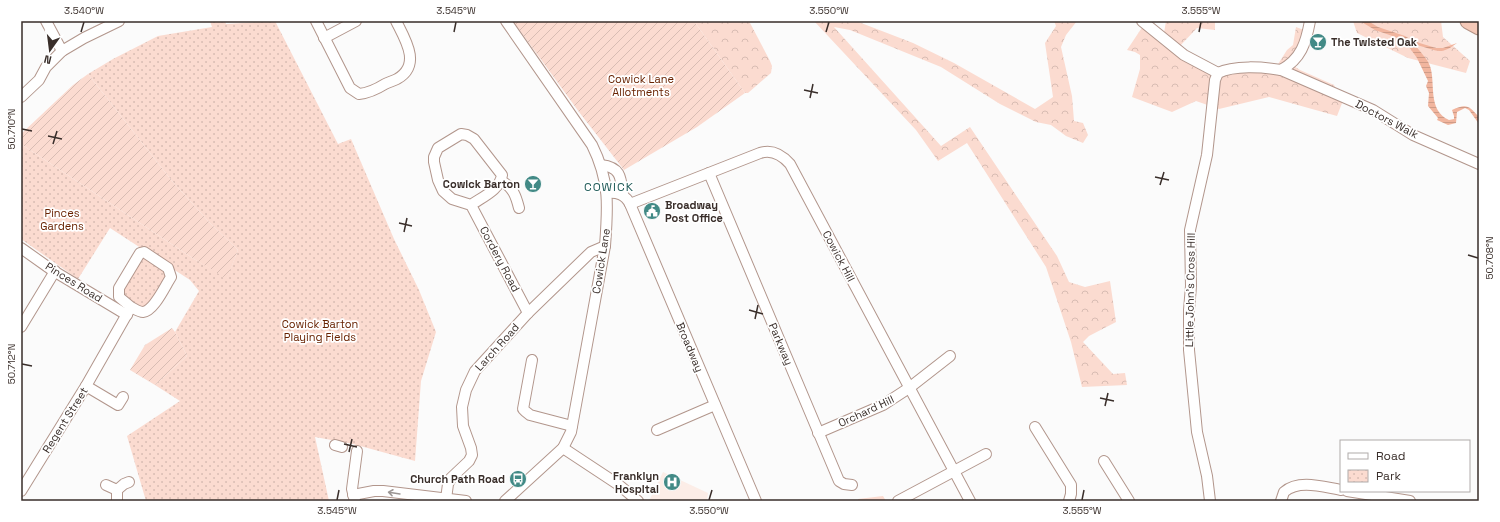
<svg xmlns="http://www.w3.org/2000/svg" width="1500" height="522" font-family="'Space Grotesk',sans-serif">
	<defs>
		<pattern id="forest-crowns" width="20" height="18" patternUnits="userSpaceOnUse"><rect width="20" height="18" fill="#fbdbd0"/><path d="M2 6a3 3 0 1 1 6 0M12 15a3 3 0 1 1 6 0" fill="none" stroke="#d8bcb3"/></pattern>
		<pattern id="park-dots" width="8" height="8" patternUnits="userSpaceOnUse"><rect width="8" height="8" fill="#fbdbd0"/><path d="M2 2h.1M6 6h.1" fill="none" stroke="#d8bcb3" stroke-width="1.8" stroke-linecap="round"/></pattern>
		<pattern id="garden-furrows" width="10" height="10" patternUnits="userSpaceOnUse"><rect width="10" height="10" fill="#fbdbd0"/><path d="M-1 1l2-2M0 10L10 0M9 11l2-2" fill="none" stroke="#d8bcb3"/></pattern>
		<pattern id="water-rules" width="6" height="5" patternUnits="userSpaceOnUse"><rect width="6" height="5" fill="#f1b59e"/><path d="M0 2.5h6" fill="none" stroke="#cf9c88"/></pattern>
	</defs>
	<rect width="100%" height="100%" fill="#fbfbfb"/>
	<path fill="#fcede7" d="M663,472L708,493L707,501H649Z"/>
	<path fill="#fbdbd0" d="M883,496L886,501H858V499Z"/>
	<g fill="url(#forest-crowns)">
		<path d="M694,21H749L770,61L772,66L771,73L748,93H745Z"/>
		<path d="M814,21H856L913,43L954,63L1035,109L1053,97L1045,43L1056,26L1054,21H1077L1066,35L1061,47L1072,96L1074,121L1083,123L1088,135L1083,143L1066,136L1051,125L1036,122L1000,104L941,67L850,30L834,27L941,146L970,127L1057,256L1069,282L1085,287L1110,281L1116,322L1089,336L1083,342L1113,374L1125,373L1127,385L1082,387L1071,342L1046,267L967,143L938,161L916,130Z"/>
		<path d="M1166,21H1215V30L1197,28L1179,47L1219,77C1238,72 1254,72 1273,72L1287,50L1293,45L1296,27L1304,30L1297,47L1286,61L1300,70L1334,85L1336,89L1346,93L1337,116L1269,97L1219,109L1196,101L1172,112L1132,97L1140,69V55L1135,52L1127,50L1143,26L1157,37L1164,33Z"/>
		<path d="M1353,21H1441L1443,37L1470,61L1466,73L1408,58L1357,33Z"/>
	</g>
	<g fill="url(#park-dots)">
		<path d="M210,21H225L226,24L275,21L338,144L351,139L394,239L419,290L436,332L421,381L415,461L353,444L315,437L329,501H146L127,436L180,401L155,385L187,356L175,332L199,291L190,280L110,228L78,279L21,239V144L194,259L227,278L238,250L209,222L172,181L88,74L113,59L158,36L212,27Z"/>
		<path d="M142,257L164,267L167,276L149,306L141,309L122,293Z"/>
	</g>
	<g fill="url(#garden-furrows)">
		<path d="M513,21H694L745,93L697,127L624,170L579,112Z"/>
		<path d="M88,74L172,181L209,222L238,250L227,279L194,259L21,144V134L73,85Z"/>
		<path d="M172,328L175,332L187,356L155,385L130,370L145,345Z"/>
	</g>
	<path fill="url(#water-rules)" d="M1360,21H1368L1378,27L1405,36L1413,41L1436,48H1443L1457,43C1438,58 1435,48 1415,45C1420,52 1427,58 1430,66C1436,83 1427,110 1449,120L1454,119V116L1452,110C1467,103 1469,106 1479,117V124L1469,110L1465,108L1457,112L1456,123L1448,125L1437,120L1438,118L1428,106L1429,93L1426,86L1428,81L1417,58L1404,40L1375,30Z"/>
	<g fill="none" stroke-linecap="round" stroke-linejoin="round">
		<g stroke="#b2968c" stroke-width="12">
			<g id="minor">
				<path d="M46,21L62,51"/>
				<path d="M316,21L350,88L359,94C369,93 377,89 385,84C389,82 393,81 397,79C422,65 405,39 396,21"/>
				<path d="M1142,21L1184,55L1218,73"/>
				<path d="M324,38L356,21"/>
				<path d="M1281,70C1301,59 1306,43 1310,21"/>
				<path d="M21,97L39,80L46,67L62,51L84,38L119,21"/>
				<path d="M601,165C621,167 621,178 623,195"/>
				<path d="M709,173L839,481L844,484L852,485"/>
				<path d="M501,181C513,187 516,196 519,208"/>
				<path d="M607,193C617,192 625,194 630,204L756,501"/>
				<path d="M630,204L760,153C772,149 782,155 790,164L970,501"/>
				<path d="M471,205C482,197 500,190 502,175L474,139L467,135L461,134L438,148L434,157V162L438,180L443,191L452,199L471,205L528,313"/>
				<path d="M21,248L52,270L127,315"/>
				<path d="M21,327L55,271"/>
				<path d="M532,360L523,409L525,411L530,415L572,426"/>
				<path d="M86,386L118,405L123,397"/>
				<path d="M1035,427L1071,485V494L1069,501"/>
				<path d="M657,430L715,405"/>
				<path d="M818,433L883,405L909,388L950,356"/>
				<path d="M335,445L342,447"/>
				<path d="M563,448L619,485L638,501"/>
				<path d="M1104,461L1129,501"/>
				<path d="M106,485L117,490"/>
				<path d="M21,491L86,386L131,307C135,309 139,312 143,312C154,311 165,286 171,277L168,268L144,252L140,253L119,288V297L131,307"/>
				<path d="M1347,491L1410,501"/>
				<path d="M353,495L374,491H383L466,501"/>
				<path d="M446,499L448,484L451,478L469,461L472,455L471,448L463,426L462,407L466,390L475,371L528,313L591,252L605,246"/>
				<path d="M117,501V490L124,484L129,482"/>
				<path d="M355,501L352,489L357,451"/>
				<path d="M505,501L563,448L571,432L605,246C608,207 610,181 592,145L506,21"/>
				<path d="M898,501L986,454"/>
				<path d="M1210,501L1207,476L1197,432L1189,350V310L1191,286L1190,230L1207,155L1215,80L1218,73C1234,65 1263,67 1281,70L1373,110L1413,135L1479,164"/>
				<path d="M1281,501L1284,492C1299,479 1323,487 1341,490"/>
			</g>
		</g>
		<g stroke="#b39386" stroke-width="17">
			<path id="highway" d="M1468,21L1479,27"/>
		</g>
		<use href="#minor" stroke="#fff" stroke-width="10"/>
		<use href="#highway" stroke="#f5c9b8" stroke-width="15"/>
	</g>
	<defs><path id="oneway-shaft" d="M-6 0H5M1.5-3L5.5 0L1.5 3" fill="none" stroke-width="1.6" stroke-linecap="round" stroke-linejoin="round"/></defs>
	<use stroke="#9c9694" href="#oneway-shaft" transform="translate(394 493) rotate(-171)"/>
	<path fill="none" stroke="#392e2a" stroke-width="1.5" d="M81,32L84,22M454,32L456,22M826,32L829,22M1199,32L1201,22M804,90L818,93M810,98L813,84M22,129L32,131M48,136L62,139M53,144L57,131M1155,177L1169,180M1160,185L1164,172M399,223L412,226M404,232L407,218M1468,255L1478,258M749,310L763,314M755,319L758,305M22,364L32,366M1100,398L1114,401M1105,406L1108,393M344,444L357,447M349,452L352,439M337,500L339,490M709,500L712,490M1082,500L1084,490"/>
	<defs>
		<g id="bar-disc" transform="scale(0.9)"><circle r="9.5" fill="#428a86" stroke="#fff"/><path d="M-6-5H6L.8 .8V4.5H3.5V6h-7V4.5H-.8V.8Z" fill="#fff"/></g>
		<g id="civic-disc" transform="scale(0.9)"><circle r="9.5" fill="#428a86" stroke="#fff"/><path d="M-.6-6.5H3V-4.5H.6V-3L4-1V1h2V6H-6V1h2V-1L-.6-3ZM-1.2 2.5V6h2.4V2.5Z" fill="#fff"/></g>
		<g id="bus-disc" transform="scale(0.9)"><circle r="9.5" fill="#428a86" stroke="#fff"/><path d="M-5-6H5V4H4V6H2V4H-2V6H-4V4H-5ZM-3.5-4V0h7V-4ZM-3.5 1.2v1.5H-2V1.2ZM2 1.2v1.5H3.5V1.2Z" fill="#fff"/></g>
		<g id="hospital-disc" transform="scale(0.9)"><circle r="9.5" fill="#428a86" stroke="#fff"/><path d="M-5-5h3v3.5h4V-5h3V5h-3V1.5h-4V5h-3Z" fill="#fff"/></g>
	</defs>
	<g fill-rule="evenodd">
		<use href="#bar-disc" x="1318" y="42"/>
		<use href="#bar-disc" x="533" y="184"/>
		<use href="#civic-disc" x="652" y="211"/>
		<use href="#bus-disc" x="518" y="479"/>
		<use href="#hospital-disc" x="672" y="482"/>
	</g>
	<g text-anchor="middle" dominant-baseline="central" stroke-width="3.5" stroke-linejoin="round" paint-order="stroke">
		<g font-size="11" font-weight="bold" fill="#392e2a" stroke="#fff" text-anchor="end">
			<text x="1331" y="42" text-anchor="start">The Twisted Oak</text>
			<text x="520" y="184">Cowick Barton</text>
			<text x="665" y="205" text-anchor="start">Broadway<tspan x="665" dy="13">Post Office</tspan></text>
			<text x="659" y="476">Franklyn<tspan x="659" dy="13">Hospital</tspan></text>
			<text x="505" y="479">Church Path Road</text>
		</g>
		<g font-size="11" fill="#682201" stroke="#fff">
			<text x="641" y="79">Cowick Lane<tspan x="641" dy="13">Allotments</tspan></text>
			<text x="62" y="213">Pinces<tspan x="62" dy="13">Gardens</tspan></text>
			<text x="320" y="324">Cowick Barton<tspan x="320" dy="13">Playing Fields</tspan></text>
		</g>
		<g font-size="11" fill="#392e2a" stroke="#fff">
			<text transform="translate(1387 119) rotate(28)">Doctors Walk</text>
			<text transform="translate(839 256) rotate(62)">Cowick Hill</text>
			<text transform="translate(500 259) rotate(62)">Cordery Road</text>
			<text transform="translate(601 261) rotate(-81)">Cowick Lane</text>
			<text transform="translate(74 282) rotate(32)">Pinces Road</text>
			<text transform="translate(1190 290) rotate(-89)">Little John's Cross Hill</text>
			<text transform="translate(781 344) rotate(67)">Parkway</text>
			<text transform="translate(497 347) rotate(-48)">Larch Road</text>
			<text transform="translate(690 347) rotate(67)">Broadway</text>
			<text transform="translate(866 411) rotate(-25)">Orchard Hill</text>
			<text transform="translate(65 420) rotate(-58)">Regent Street</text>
		</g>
		<g font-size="12" letter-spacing="1" fill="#235d5b" stroke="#fff">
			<text x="609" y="187">COWICK</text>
		</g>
	</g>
	<rect width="1500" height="522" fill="none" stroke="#ffffff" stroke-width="44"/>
	<rect x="1340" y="440" width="130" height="52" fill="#ffffff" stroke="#b0abaa"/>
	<rect x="1348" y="453" width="20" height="6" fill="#ffffff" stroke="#b0abaa"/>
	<text x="1376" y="460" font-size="12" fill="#392e2a">Road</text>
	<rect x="1348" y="470" width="20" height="12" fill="url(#park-dots)" stroke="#b0abaa"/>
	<text x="1376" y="480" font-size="12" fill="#392e2a">Park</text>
	<g transform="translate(50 50) rotate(194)" stroke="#ffffff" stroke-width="3" paint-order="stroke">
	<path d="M0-3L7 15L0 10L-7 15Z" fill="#392e2a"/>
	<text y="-6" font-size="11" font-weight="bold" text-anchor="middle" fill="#392e2a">N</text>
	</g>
	<rect x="22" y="22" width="1456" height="478" fill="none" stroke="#392e2a" stroke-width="1.5"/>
	<g font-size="10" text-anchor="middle" fill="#392e2a">
		<text x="84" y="14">3.540°W</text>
		<text x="456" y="14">3.545°W</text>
		<text x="829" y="14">3.550°W</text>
		<text x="1201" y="14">3.555°W</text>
		<text transform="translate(11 129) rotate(-90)" y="4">50.710°N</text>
		<text transform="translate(1489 258) rotate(-90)" y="4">50.708°N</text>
		<text transform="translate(11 364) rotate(-90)" y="4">50.712°N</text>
		<text x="337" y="514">3.545°W</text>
		<text x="709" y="514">3.550°W</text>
		<text x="1082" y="514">3.555°W</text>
	</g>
</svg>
